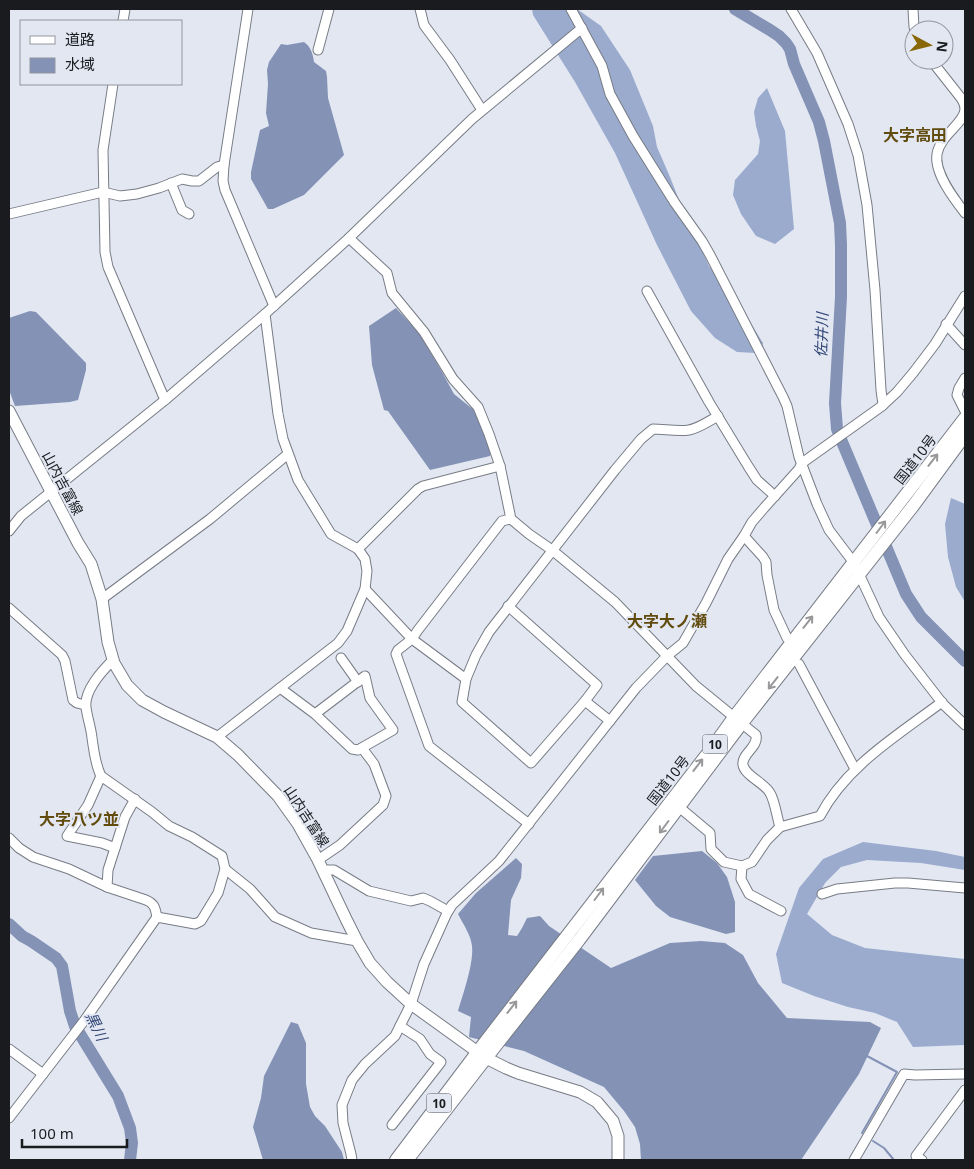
<svg xmlns="http://www.w3.org/2000/svg" width="974" height="1169" font-family="'Noto Sans','Noto Sans JP',sans-serif">
	<rect width="100%" height="100%" fill="#e2e7f2"/>
	<g fill="#9babce">
		<path d="M532,9H577L601,26L630,70L653,126L657,147L670,177L683,210L709,266L750,322L763,343L762,350L756,353L737,352L715,338L691,311L657,245L615,153L575,82L533,15Z"/>
		<path d="M767,88L785,131L794,229L775,244L756,236L741,214L733,195L735,180L758,154L760,141L756,126L754,112L758,98Z"/>
		<path d="M951,498L965,504V602L956,587L948,557L945,524Z"/>
		<path d="M863,842L936,851L965,857V870L921,863L867,860L841,867L825,883L807,914L832,935L865,948L965,959V1045L913,1047L897,1022L875,1013L848,1007L814,996L782,983L776,954L799,888L823,859Z"/>
	</g>
	<g fill="#8392b5">
		<path d="M304,42C311,47 313,54 314,62L326,71L327,77L328,98L344,155L304,195L273,209H268L251,179V172L260,130L269,126L266,113L268,84L267,70L269,62L281,44L287,45Z"/>
		<path d="M396,308L419,333L442,372L454,394L475,411L491,452L490,456L430,470L388,411L384,410L372,365L369,326Z"/>
		<path d="M30,311L36,312L86,363V370L78,400L70,402L15,406L9,390V318Z"/>
		<path d="M702,851L717,863L727,877L735,902V932L726,934L670,917L656,906L635,880L653,856Z"/>
		<path d="M516,858L522,864L521,878L511,900L508,935L517,936L522,928L527,918L540,916L549,926L611,968L670,943L701,941L725,943L743,955L758,983L787,1018L870,1022L881,1028L859,1074L801,1160H641L640,1144L635,1127L624,1111L604,1087L524,1051L469,1037L471,1017L458,1011C463,994 474,963 472,946C471,935 463,924 458,914L476,893Z"/>
		<path d="M291,1022L298,1024L306,1043V1084L310,1107L315,1116L325,1126L342,1152L344,1160H263L253,1127L261,1098L264,1076Z"/>
	</g>
	<g fill="none" stroke-linecap="round" stroke-linejoin="round">
		<g stroke="#8392b5" stroke-width="2">
			<path d="M862,1133L897,1072L867,1056"/>
			<path d="M873,1141L884,1148L894,1160"/>
		</g>
		<g stroke="#8392b5" stroke-width="12">
			<path d="M735,9L770,30L779,36L786,43L790,49L794,64L819,122L824,141L840,223L841,245V297L835,403L837,429L840,437L906,594L921,617L965,661"/>
			<path d="M9,924L22,936L31,941L56,958L62,966L70,1011L75,1026L118,1096L130,1128L132,1143L130,1160"/>
		</g>
		<g stroke="#777c85" stroke-width="11">
			<g id="minor">
				<path d="M420,9L424,25L450,60L482,110"/>
				<path d="M571,9L602,66L610,94L633,136L675,203L702,241L710,255L783,397L787,406L799,457L817,504L829,530L854,563L879,617L905,655L943,704L965,725"/>
				<path d="M791,9L817,53L848,124L858,155L867,205L875,290L881,390L883,405"/>
				<path d="M913,9L914,27L915,30"/>
				<path d="M123,21L125,9"/>
				<path d="M318,50L329,9"/>
				<path d="M931,60L961,98C963,101 965,104 965,109C965,123 940,135 937,154C934,173 954,199 965,213"/>
				<path d="M113,84L103,150L105,252L108,267L165,400"/>
				<path d="M224,165L248,9"/>
				<path d="M171,183L182,210L189,214"/>
				<path d="M9,214L103,192L120,196L137,194L159,188L182,179L192,181H199L217,167L224,165L223,181L225,190L274,306"/>
				<path d="M349,238L387,273L392,293L424,332L453,379L478,407L489,434L500,466L511,519L529,534L552,550L615,602L696,686L756,735C759,747 741,754 743,765C745,776 765,783 770,793C775,801 777,818 780,827"/>
				<path d="M647,291L709,402L748,466L757,480L775,496"/>
				<path d="M946,324L965,345"/>
				<path d="M965,378L959,388L957,395L965,411"/>
				<path d="M511,519L502,521L418,630L412,639L398,650L396,654L429,746L529,824"/>
				<path d="M9,531L21,516L165,400L265,314L349,238L472,119L582,28"/>
				<path d="M744,536L763,557L766,562L767,575L774,610L787,638"/>
				<path d="M358,549L418,489L423,486L500,466"/>
				<path d="M365,589L412,639L466,679"/>
				<path d="M102,599L210,519L288,454"/>
				<path d="M508,606L597,685L585,701"/>
				<path d="M9,608L62,655L65,661L73,700L77,703L85,705"/>
				<path d="M341,658L358,682"/>
				<path d="M799,664L855,769"/>
				<path d="M280,688L315,714L352,749L358,750L393,730L370,698L365,676L315,714"/>
				<path d="M610,721L585,701L531,763L462,702L466,679L476,655L489,632L615,470L641,439L653,429C664,429 678,432 689,430C699,428 709,421 718,416"/>
				<path d="M217,737L338,643L347,631L365,589L367,571L365,559L358,549L331,534L298,480L283,439L278,414L265,314"/>
				<path d="M101,776L88,805L67,836L102,843L115,848"/>
				<path d="M679,807L710,833L711,849L724,862L742,866L752,862L767,840L780,827L820,816C846,766 898,735 942,702"/>
				<path d="M9,838L19,848L33,857L69,869L107,887L146,900C155,904 155,908 157,917"/>
				<path d="M318,860L340,845L383,805L386,796L374,764L362,748"/>
				<path d="M742,866L741,879L749,894L781,911"/>
				<path d="M225,869L250,889L275,917L311,933L357,941"/>
				<path d="M323,870H334L369,891L411,901L423,898L430,901L448,911"/>
				<path d="M107,887L108,870L125,817L135,799"/>
				<path d="M822,894L837,889L895,883H908L965,888"/>
				<path d="M9,1049L43,1074"/>
				<path d="M9,1118L84,1021L157,917L195,924L201,921L218,893L225,869L222,856L192,837L169,826L152,812L101,776C95,764 94,751 92,738C91,727 87,717 86,707C84,690 102,671 113,660"/>
				<path d="M392,1125L441,1062L430,1054L420,1039L400,1026"/>
				<path d="M352,1160L351,1154L343,1123L342,1105L352,1080L365,1064L395,1036L411,1004L424,964L447,913L452,905L499,861L636,688L667,656L683,643L706,603L728,559L744,536L752,522L764,508L791,478L799,469L802,463L882,406L897,392L913,373L935,344L965,296"/>
				<path d="M854,1160L904,1074L915,1075L965,1074"/>
				<path d="M922,1160L916,1156L965,1090"/>
			</g>
		</g>
		<g stroke="#777c85" stroke-width="13">
			<path id="major" d="M9,411L78,543L91,564L102,599L108,642L114,663L127,685L142,700L164,712L217,737L238,755L278,796L298,824L317,858L346,919L357,941L370,963L387,982L411,1004L486,1058L506,1068L518,1073L580,1092L597,1102L613,1121L618,1136V1160"/>
		</g>
		<g stroke="#777c85" stroke-width="14">
			<g id="highway">
				<path d="M396,1160L482,1046L712,748L735,716L965,418"/>
				<path d="M407,1160L486,1058L579,940L742,723L913,506L965,435"/>
			</g>
		</g>
		<use href="#minor" stroke="#fff" stroke-width="9"/>
		<use href="#major" stroke="#fff" stroke-width="11"/>
		<use href="#highway" stroke="#fff" stroke-width="12"/>
	</g>
	<defs><path id="oneway-shaft" d="M-6 0H5M1.5-3L5.5 0L1.5 3" fill="none" stroke-width="1.6" stroke-linecap="round" stroke-linejoin="round" transform="scale(1.25)"/></defs>
	<g stroke="#98989a">
		<use href="#oneway-shaft" transform="translate(933 460) rotate(-52)"/>
		<use href="#oneway-shaft" transform="translate(881 527) rotate(-53)"/>
		<use href="#oneway-shaft" transform="translate(808 622) rotate(-52)"/>
		<use href="#oneway-shaft" transform="translate(773 683) rotate(128)"/>
		<use href="#oneway-shaft" transform="translate(698 765) rotate(-52)"/>
		<use href="#oneway-shaft" transform="translate(664 827) rotate(127)"/>
		<use href="#oneway-shaft" transform="translate(599 894) rotate(-53)"/>
		<use href="#oneway-shaft" transform="translate(512 1007) rotate(-52)"/>
	</g>
	<g text-anchor="middle" dominant-baseline="central" stroke-width="4" stroke-linejoin="round" paint-order="stroke">
		<g fill="#e2e7f2" stroke="#55585e" stroke-width="1">
			<rect x="702.5" y="734.5" width="25" height="19" rx="4"/>
			<rect x="426.5" y="1093.5" width="25" height="19" rx="4"/>
		</g>
		<g font-size="12" font-weight="bold" fill="#191b1f">
			<text x="715" y="744">10</text>
			<text x="439" y="1103">10</text>
		</g>
		<g font-size="14" fill="#191b1f" stroke="#e2e7f2">
			<text transform="translate(915 459) rotate(-52)">国道10号</text>
			<text transform="translate(63 483) rotate(62)">山内吉富線</text>
			<text transform="translate(668 780) rotate(-52)">国道10号</text>
			<text transform="translate(307 816) rotate(57)">山内吉富線</text>
		</g>
		<g font-size="15" font-style="italic" fill="#344777" stroke="#e2e7f2">
			<text transform="translate(821 335) rotate(-88)">佐井川</text>
			<text transform="translate(97 1026) rotate(64)">黒川</text>
		</g>
		<g font-size="16" font-weight="bold" fill="#624b0e" stroke="#e2e7f2">
			<text x="915" y="135">大字高田</text>
			<text x="667" y="621">大字大ノ瀬</text>
			<text x="79" y="819">大字八ツ並</text>
		</g>
	</g>
	<rect width="974" height="1169" fill="none" stroke="#191b1f" stroke-width="20"/>
	<rect x="20" y="20" width="162" height="65" fill="#e2e7f2" stroke="#92959e"/>
	<rect x="30" y="36" width="25" height="8" fill="#ffffff" stroke="#92959e"/>
	<text x="65" y="45" font-size="15" fill="#191b1f">道路</text>
	<rect x="30" y="58" width="25" height="15" fill="#8392b5" stroke="#92959e"/>
	<text x="65" y="70" font-size="15" fill="#191b1f">水域</text>
	<g transform="translate(929 45) rotate(97)"><circle r="24" fill="#e2e7f2" stroke="#92959e"/>
	<path d="M0-4L9 19L0 12L-9 19Z" fill="#886704"/>
	<text y="-8" font-size="14" font-weight="bold" text-anchor="middle" fill="#191b1f">N</text>
	</g>
	<path d="M22 1139v8h105v-8" fill="none" stroke="#191b1f" stroke-width="2.5"/>
	<text x="30" y="1139" font-size="15" fill="#191b1f" stroke="#e2e7f2" stroke-width="4" paint-order="stroke">100 m</text>
</svg>
